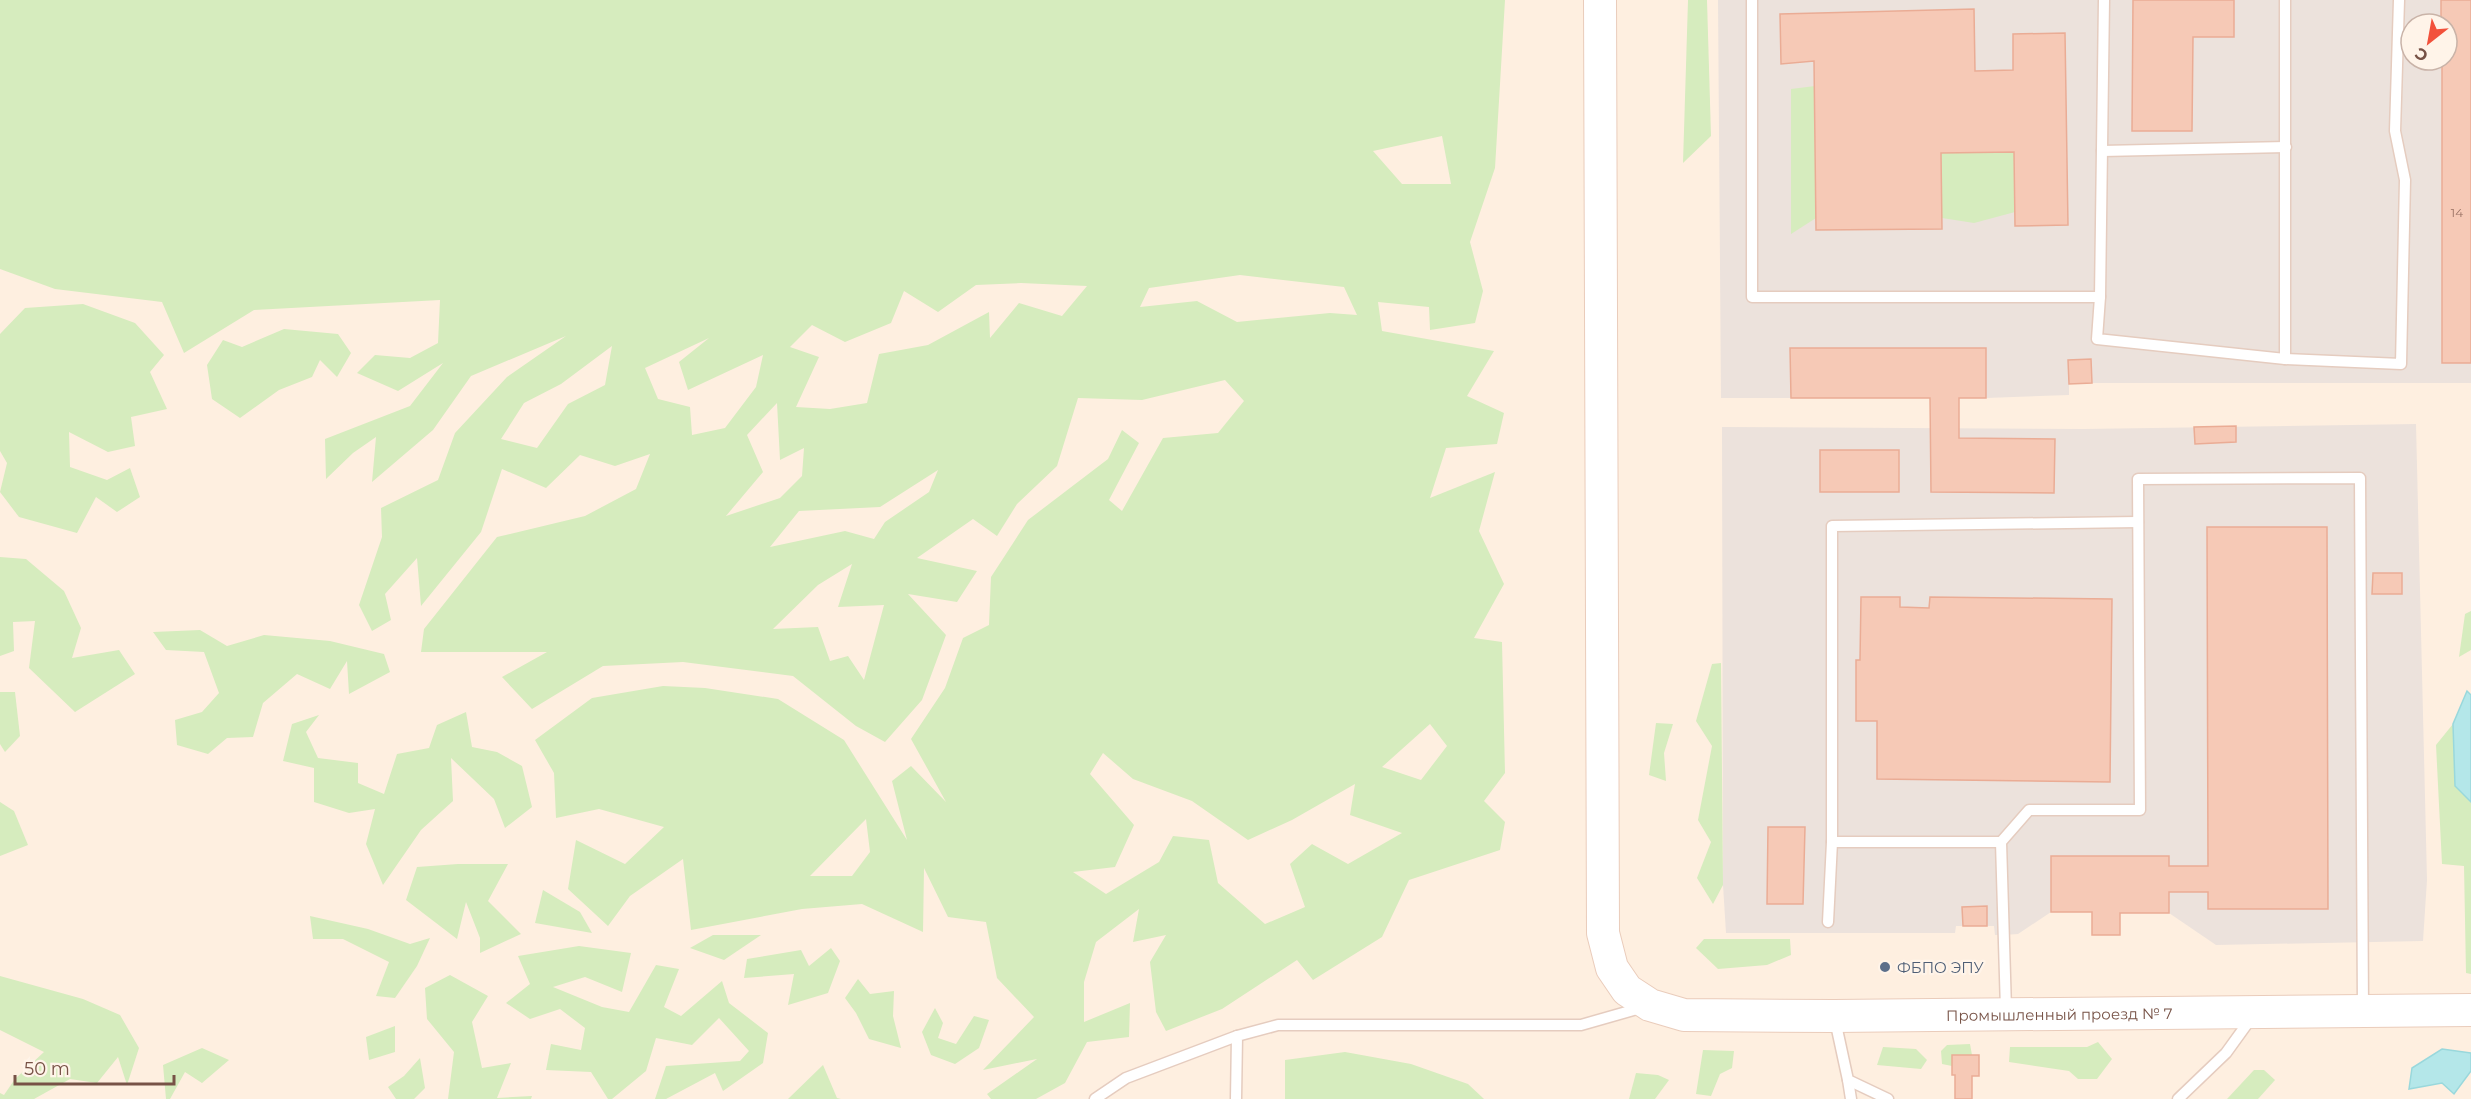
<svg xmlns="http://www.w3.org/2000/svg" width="2471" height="1099" font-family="Montserrat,sans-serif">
	<rect width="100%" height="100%" fill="#feefe0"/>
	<g fill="#ece2dc" fill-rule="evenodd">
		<path d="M1718,0H2471V383H2092L2069,384V395L1986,398H1721ZM2411,24H2447V60H2411Z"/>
		<path d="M2416,424L2427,880L2423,941L2216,945L2169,913H2120V935H2092V912H2051L2018,934L2004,935H1995L1994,926H1956L1955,933H1726L1723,885L1722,427L2084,429Z"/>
	</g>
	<g fill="#d6ecbe" fill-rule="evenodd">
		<path d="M0,0H1505L1495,168L1470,242L1483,291L1475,323L1430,330L1429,307L1378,302L1382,331L1494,351L1467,396L1504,413L1497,444L1446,448L1430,498L1495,472L1479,531L1504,584L1474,638L1502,642L1505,773L1484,801L1505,822L1500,850L1409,880L1382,937L1313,980L1297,960L1222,1009L1166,1031L1156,1012L1150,962L1166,935L1133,942L1139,909L1096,942L1084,982V1022L1130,1003L1129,1037L1087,1042L1065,1083L1036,1099H991L987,1094L1037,1059L983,1070L1034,1017L997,978L986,922L948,917L924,868L923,932L862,904L802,909L691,930L683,859L630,896L608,926L568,889L576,840L625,864L664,827L599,809L556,818L554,773L535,740L592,698L663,686L705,688L778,699L844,740L907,840L892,781L911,766L946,802L911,739L945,688L963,638L989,625L991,577L1028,520L1108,459L1122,430L1139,443L1109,500L1122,511L1163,438L1218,433L1244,401L1225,380L1142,400L1078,398L1057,466L1017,504L997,536L973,519L917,558L977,571L957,602L908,594L946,635L922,700L885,742L856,726L793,676L683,662L603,666L532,709L502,677L547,652H421L424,629L497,537L585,516L636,489L650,454L615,466L580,455L546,488L502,469L481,532L421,606L417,558L385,594L391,620L372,631L359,605L382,537L381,508L438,480L455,433L507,377L566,336L471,376L433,430L372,482L376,437L353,453L326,479L325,439L410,406L443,363L398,391L357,373L375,355L410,358L438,343L440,300L254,310L184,353L162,302L55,289L0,269ZM1442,136L1451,184H1402L1373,151ZM1240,275L1344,287L1357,315L1330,313L1237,322L1197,301L1140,307L1149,288ZM1021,283L1087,286L1062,316L1019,303L990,338L989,312L928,345L879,354L867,403L830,409L796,407L819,357L790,347L812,325L845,342L891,323L904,291L938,312L976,285ZM709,338L679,362L688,390L763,355L756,387L725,428L692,435L690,407L658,399L645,368ZM612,346L605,385L568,404L537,448L501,439L524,403L561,384ZM777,403L780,460L804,448L802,476L780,498L726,516L763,472L747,435ZM938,470L929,492L885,522L874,539L845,531L770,547L799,511L880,507ZM852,564L838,607L884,605L864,680L848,656L830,661L818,627L773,629L818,585ZM1430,724L1447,746L1421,780L1382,767ZM1103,753L1133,779L1192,801L1248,840L1292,820L1355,784L1350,815L1402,833L1348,864L1312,844L1290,864L1305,907L1265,924L1218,883L1209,840L1173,836L1159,862L1106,894L1073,872L1115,867L1134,825L1090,774ZM866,819L870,852L852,876H810Z"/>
		<path d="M1688,0H1707L1711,136L1683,163Z"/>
		<path d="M1815,86L1816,218L1791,234V89Z"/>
		<path d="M2014,152L2015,212L1974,223L1942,218L1941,153Z"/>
		<path d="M83,304L135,323L164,355L150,372L167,409L131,417L135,446L108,452L69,432L70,467L107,480L130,468L140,497L117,512L96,497L77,533L19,517L0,492L7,463L0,451V334L25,308Z"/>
		<path d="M284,329L338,334L351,353L337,377L320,360L312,377L279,390L240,418L212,399L207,365L223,340L242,347Z"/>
		<path d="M0,557L26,559L64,591L81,628L72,658L119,650L135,674L75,712L29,668L35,621L13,622L14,651L0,656Z"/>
		<path d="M2471,611V650L2459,657L2465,614Z"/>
		<path d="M200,630L227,646L264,635L330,641L384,654L390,672L349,694L347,661L330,689L297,674L263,703L253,737L227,738L208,754L177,745L175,720L202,712L219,693L204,652L166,650L153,632Z"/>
		<path d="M1721,663L1723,885L1713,904L1697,878L1711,842L1698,820L1712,746L1696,721L1712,664Z"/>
		<path d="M0,692H15L20,736L5,752L0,744Z"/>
		<path d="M466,712L472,747L497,752L522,766L532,807L505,828L494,799L451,758L453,801L421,830L383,885L366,844L375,809L349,813L314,802V768L283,761L292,724L319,715L306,732L318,758L358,763V783L384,794L397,754L429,748L437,725Z"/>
		<path d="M1656,723L1673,724L1664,753L1666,781L1649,775Z"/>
		<path d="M2453,724L2455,786L2471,802V974L2466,973L2464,866L2442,864L2436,745Z"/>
		<path d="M0,802L14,811L28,845L0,856Z"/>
		<path d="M458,864H508L488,901L521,934L480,953V938L466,902L457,939L406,900L417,867Z"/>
		<path d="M543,890L580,912L592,933L535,923Z"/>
		<path d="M310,916L368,929L410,944L430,938L417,966L395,998L376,996L389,962L343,939H313Z"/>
		<path d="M713,935H761L724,960L690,948Z"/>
		<path d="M1704,939H1790L1791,955L1767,965L1718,969L1696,948Z"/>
		<path d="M579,946L631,953L622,992L585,977L553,987L602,1007L629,1012L656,965L679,969L664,1007L681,1016L722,981L729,1003L768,1033L763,1063L723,1091L715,1073L666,1099H655L666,1066L740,1061L749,1051L719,1018L692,1045L656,1038L646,1071L612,1099H608L591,1072L546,1070L551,1044L581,1050L585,1028L560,1009L530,1019L506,1003L530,984L518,956Z"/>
		<path d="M831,948L840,961L828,993L788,1005L794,974L744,978L747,959L801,950L809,966Z"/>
		<path d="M450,975L488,996L472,1022L482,1068L511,1063L497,1098L532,1096L531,1099H448L454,1052L427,1019L425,988Z"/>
		<path d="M0,976L83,999L120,1015L139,1048L127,1085L118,1057L97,1083L70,1079L34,1099H0V1093L4,1095L15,1079L44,1052L0,1030Z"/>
		<path d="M858,979L870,994L894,991L893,1016L901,1048L869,1039L856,1013L845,998Z"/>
		<path d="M935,1008L943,1023L938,1038L956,1044L974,1016L989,1020L979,1048L955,1064L931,1055L922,1032Z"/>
		<path d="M395,1026V1052L369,1060L366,1037Z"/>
		<path d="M2098,1042L2112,1059L2097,1079H2078L2069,1071L2009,1062L2010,1047H2087Z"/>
		<path d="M1970,1044L1972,1055H1952V1066L1942,1064L1941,1051L1947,1045Z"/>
		<path d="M1883,1047L1916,1049L1927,1060L1921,1069L1877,1065Z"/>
		<path d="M202,1048L229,1060L202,1083L185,1072L170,1099H166L163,1065Z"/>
		<path d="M1703,1050L1734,1051L1732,1068L1720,1074L1711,1096L1696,1094Z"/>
		<path d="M1345,1052L1411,1064L1468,1084L1484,1099H1285V1060Z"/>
		<path d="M420,1058L425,1088L414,1099H396L388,1087L404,1076Z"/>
		<path d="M823,1065L837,1098L841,1099H788Z"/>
		<path d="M2254,1070H2264L2275,1080L2258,1099H2227Z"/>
		<path d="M1636,1073L1658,1075L1669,1080L1655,1099H1629Z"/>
	</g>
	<g fill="#b4e7e9" stroke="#99d8dc" stroke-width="1.5">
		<path d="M2467,691L2471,695V802L2455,786L2453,724Z"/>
		<path d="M2442,1049L2471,1053V1071L2454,1094L2442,1083L2409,1089L2412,1068Z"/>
	</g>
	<g fill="#f6c9b6" stroke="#eaac95" stroke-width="1.5">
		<path d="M2133,0H2234V37H2193L2192,131H2132Z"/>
		<path d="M2441,0H2471V363H2442V60H2447V24H2441Z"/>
		<path d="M1974,9L1975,71L2013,70V34L2065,33L2068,225L2015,226L2014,152L1941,153L1942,229L1816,230L1814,61L1781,64L1780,14Z"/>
		<path d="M1790,348H1986V398H1959V438L2055,439L2054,493L1931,492L1930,398H1791Z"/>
		<path d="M2091,359L2092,383L2069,384L2068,360Z"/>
		<path d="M2236,426V442L2195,444L2194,427Z"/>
		<rect x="1820" y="450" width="79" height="42"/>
		<path d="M2207,527H2327L2328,909H2208V892H2169V913H2120V935H2092V912H2051V856H2169V866H2208Z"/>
		<path d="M2373,573H2402V594H2372Z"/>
		<path d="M1861,597H1900V607L1929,608L1930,597L2112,599L2110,782L1877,779V721H1856V660H1860Z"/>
		<path d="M1768,827H1805L1803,904H1767Z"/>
		<path d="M1987,906V926H1963L1962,907Z"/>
		<path d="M1952,1055H1979V1076H1972V1099H1955V1075H1952Z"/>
	</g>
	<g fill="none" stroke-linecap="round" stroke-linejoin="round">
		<g stroke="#e5ccbf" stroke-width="13">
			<g id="lane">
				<path d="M1752,0V297H2100"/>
				<path d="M2104,0L2100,297L2097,339L2285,359L2401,364L2405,180L2395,131L2399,0"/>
				<path d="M2102,151L2286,147"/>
				<path d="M2285,359V0"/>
				<path d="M1832,842H2001"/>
				<path d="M1828,922L1832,842V526L2138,522"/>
				<path d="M2006,1010L2001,842L2029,810H2140L2138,479L2360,478L2363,1010"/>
				<path d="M1835,1020L1848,1080L1888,1099"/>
				<path d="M1848,1080L1851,1099"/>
				<path d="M1095,1099L1126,1078L1237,1036"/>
				<path d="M1236,1099L1237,1036L1278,1025H1581L1644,1007"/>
				<path d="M2178,1099L2226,1053L2252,1017"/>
			</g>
		</g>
		<g stroke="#eaccbb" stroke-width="34">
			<g id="secondary">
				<path id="s1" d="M1600,0L1603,933L1612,968L1627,990L1650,1005L1684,1015L1834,1016L2471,1010"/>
			</g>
		</g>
		<use href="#lane" stroke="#fff" stroke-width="10"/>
		<use href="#secondary" stroke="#fff" stroke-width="32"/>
	</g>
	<circle fill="#5c6f8a" stroke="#fff4e9" stroke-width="2" cx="1885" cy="967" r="6"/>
	<g text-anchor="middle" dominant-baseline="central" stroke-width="4.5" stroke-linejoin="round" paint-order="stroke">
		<g font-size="12" fill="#977062">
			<text x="2457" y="212">14</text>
		</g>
		<g font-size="15" fill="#4e5e75" stroke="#fff4e9" text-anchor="start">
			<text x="1897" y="967">ФБПО ЭПУ</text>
		</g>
		<g font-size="15" fill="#775246" stroke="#fff4e9">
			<text stroke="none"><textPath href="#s1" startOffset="1434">Промышленный проезд № 7</textPath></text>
		</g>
	</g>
	<g transform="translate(2429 42) rotate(211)"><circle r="28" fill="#fff4e9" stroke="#c9b3a8" stroke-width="1.5"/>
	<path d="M0-4.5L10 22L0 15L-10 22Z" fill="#f2513b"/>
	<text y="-9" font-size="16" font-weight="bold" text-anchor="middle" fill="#775246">С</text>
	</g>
	<path d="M15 1075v9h159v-9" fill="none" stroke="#775246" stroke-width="3"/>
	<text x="24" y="1075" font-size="18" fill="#775246" stroke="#fff4e9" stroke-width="4.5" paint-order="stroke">50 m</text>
</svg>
